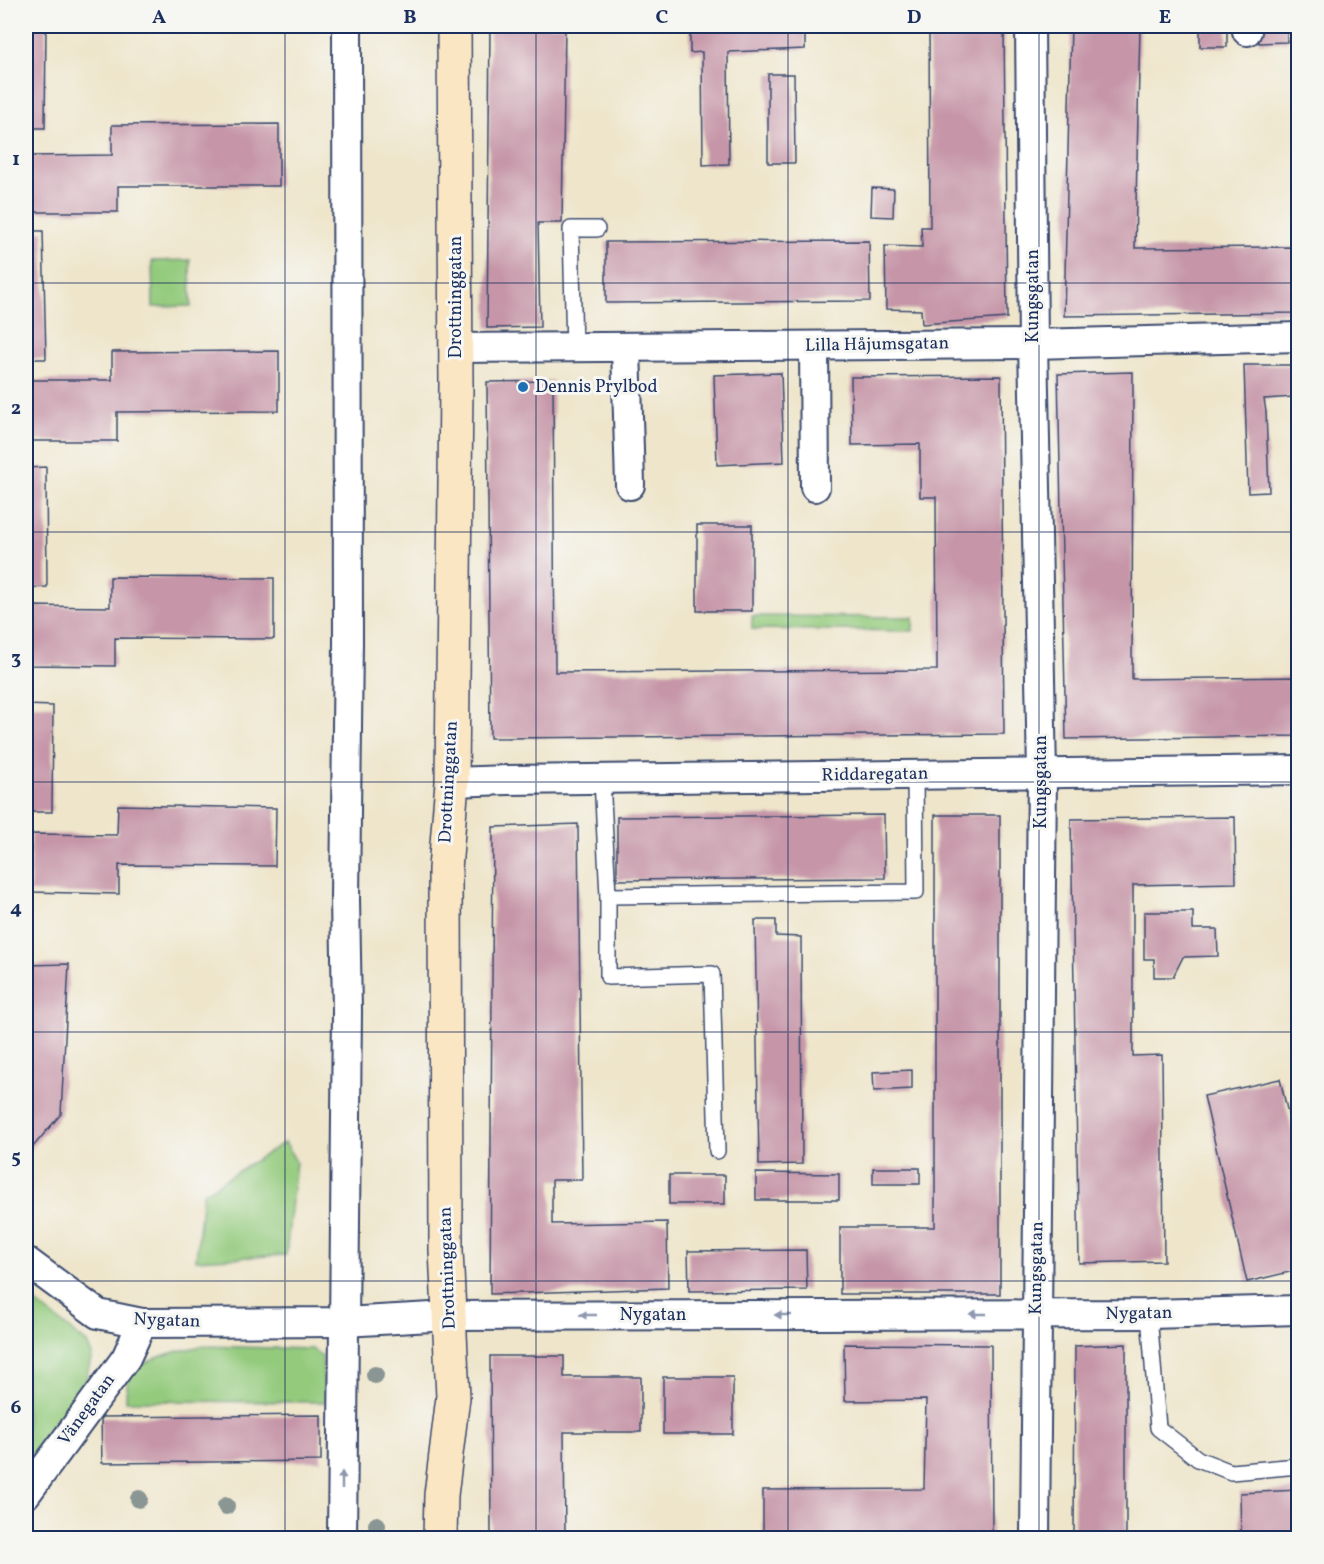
<svg xmlns="http://www.w3.org/2000/svg" width="1324" height="1564" font-family="Vollkorn,serif">
	<rect width="100%" height="100%" fill="#f6f6f2"/>
	<filter id="ink" filterUnits="userSpaceOnUse"><feTurbulence type="fractalNoise" baseFrequency=".0167" numOctaves="2"/><feDisplacementMap in="SourceGraphic" scale="12" xChannelSelector="R" yChannelSelector="G"/><feConvolveMatrix kernelMatrix="1 2 1 2 8 2 1 2 1" color-interpolation-filters="sRGB"/></filter>
	<filter id="wash" filterUnits="userSpaceOnUse"><feTurbulence type="fractalNoise" baseFrequency=".008" numOctaves="4" result="noise"/><feDisplacementMap in="SourceGraphic" scale="24" xChannelSelector="R" yChannelSelector="G"/><feGaussianBlur stdDeviation="1.35" result="paint"/><feColorMatrix in="noise" values="0 0 0 0 0 0 0 0 0 0 0 0 0 0 0 0 0 1.4 0 .05"/><feComposite in="paint" operator="in"/></filter>
	<g filter="url(#wash)">
		<rect width="100%" height="100%" fill="#eee5ca"/>
		<g fill="#93ca7c" stroke="#577c6d" stroke-width="1.5">
			<path d="M190,260L191,306L153,307L152,261Z"/>
			<path d="M752,616L913,617V631L752,629Z"/>
			<path d="M285,1142L296,1162L286,1255L196,1260L203,1193Z"/>
			<path d="M26,1295L87,1343L92,1355L85,1382L26,1464Z"/>
			<path d="M203,1346L312,1349L322,1356L325,1402L126,1401C126,1395 126,1388 128,1382C134,1358 183,1350 203,1346Z"/>
		</g>
		<g id="blocks">
			<g fill="#c696a8">
				<path d="M26,26H46L45,128H26Z"/>
				<path d="M490,26H565L562,223H538L540,327L487,328Z"/>
				<path d="M772,26H805V49L728,52L729,164L703,165L702,52L690,53V28Z"/>
				<path d="M929,26H1004L1007,318L922,324L921,310L886,309L885,246L922,247L921,227H930Z"/>
				<path d="M1071,26H1140L1135,248L1298,247V313L1064,316Z"/>
				<rect x="1200" y="26" width="27" height="21"/>
				<path d="M1259,26H1287V42L1259,43Z"/>
				<path d="M768,74H794L795,163H768Z"/>
				<path d="M279,124V186H118V212H28V156L112,155V125Z"/>
				<path d="M872,188L894,189L893,217L871,216Z"/>
				<path d="M26,231H43L46,359H26Z"/>
				<path d="M869,241L870,301L606,303V242Z"/>
				<path d="M279,351V411L117,412V441H30V380H112V352Z"/>
				<path d="M1244,365H1298V406H1293V397L1264,399L1266,412L1269,492L1248,493Z"/>
				<path d="M1133,372L1132,679L1298,677V736L1066,739L1058,374Z"/>
				<path d="M781,373L784,462L717,465L714,375Z"/>
				<path d="M1001,376L1004,734L490,738L487,382L553,381L555,672L937,670L936,497H920V444L852,445L851,377Z"/>
				<path d="M46,467L47,587L26,588V468Z"/>
				<path d="M1298,471V500H1296L1294,472Z"/>
				<rect x="697" y="525" width="55" height="86"/>
				<path d="M110,577L274,578V639L115,638V666L26,665V606L110,607Z"/>
				<path d="M26,705L53,706L52,812H26Z"/>
				<path d="M118,805L276,808L275,866L119,865V894L30,892L31,834L117,835Z"/>
				<path d="M884,815L885,878L617,880V817Z"/>
				<path d="M935,815H1000V1294H840V1227H935Z"/>
				<path d="M1235,817L1236,883L1133,885V1056L1162,1055L1164,1261L1079,1263L1071,819Z"/>
				<path d="M578,824L582,1180H552V1224L667,1222L668,1288L490,1294L493,827Z"/>
				<path d="M1144,912H1193V929H1217L1218,956L1183,957L1173,977H1154V959H1144Z"/>
				<path d="M755,920H776V936L801,937L802,1164L759,1165Z"/>
				<path d="M69,964L61,1114L26,1155V965Z"/>
				<path d="M912,1070V1089L874,1091L873,1072Z"/>
				<path d="M1280,1079L1298,1157V1270L1247,1282L1204,1096Z"/>
				<rect x="873" y="1168" width="47" height="16"/>
				<path d="M756,1173L839,1174V1200H756Z"/>
				<rect x="669" y="1175" width="56" height="29"/>
				<path d="M806,1250L807,1290L689,1291L688,1251Z"/>
				<path d="M844,1344L991,1345L992,1538H763V1490L924,1489L926,1400L845,1401Z"/>
				<path d="M1126,1344V1538H1074L1075,1346Z"/>
				<path d="M490,1356H564V1377H641V1432H564L565,1538H491Z"/>
				<rect x="663" y="1377" width="70" height="57"/>
				<path d="M321,1415V1461L102,1463L101,1417Z"/>
				<path d="M1298,1490V1538H1241L1240,1493Z"/>
			</g>
		</g>
	</g>
	<g filter="url(#ink)">
		<use href="#blocks" fill-opacity="0" stroke="#3b4a6e" stroke-width="1.5"/>
		<g fill="none" stroke-linecap="round" stroke-linejoin="round">
			<g stroke="#3b4a6e" stroke-width="18">
				<g id="lane">
					<path d="M574,348L571,229H597"/>
					<path d="M602,779L608,896L916,892L915,774"/>
					<path d="M608,896V977L712,974L717,1151"/>
					<path d="M1149,1314L1158,1428L1198,1459L1231,1472L1298,1466"/>
				</g>
			</g>
			<g stroke="#3b4a6e" stroke-width="32">
				<g id="street">
					<path d="M1030,26L1033,344L1042,773L1035,1538"/>
					<path d="M1246,26L1247,31"/>
					<path d="M814,346L815,487"/>
					<path d="M456,348L1033,344L1298,337"/>
					<path d="M626,348L630,485"/>
					<path d="M452,782L507,780L1298,770"/>
					<path d="M26,1261L98,1314L142,1323L344,1322L449,1316L1149,1314L1298,1310"/>
					<path d="M26,1494L126,1358L142,1323"/>
					<path d="M342,1538L347,1011L345,899L348,642L347,26"/>
				</g>
			</g>
			<g stroke="#3b4a6e" stroke-width="36">
				<path id="secondary" d="M440,1538L441,1495L453,1397L446,1250L445,869L452,782L456,385L454,26"/>
			</g>
			<use href="#lane" stroke="#fff" stroke-width="15"/>
			<use href="#street" stroke="#fff" stroke-width="28"/>
			<use href="#secondary" stroke="#fbe6c3" stroke-width="33"/>
		</g>
		<g fill="#8a9693">
			<circle cx="375" cy="1375" r="9"/>
			<circle cx="139" cy="1499" r="9"/>
			<circle cx="226" cy="1506" r="9"/>
			<circle cx="377" cy="1525" r="9"/>
		</g>
		<defs><path id="oneway-solid" d="M-6-.8H1V-3.2L6.5 0L1 3.2V.8H-6Z" transform="scale(1.5)"/></defs>
		<g fill="#8d97ae">
			<use href="#oneway-solid" transform="translate(978 1314) rotate(180)"/>
			<use href="#oneway-solid" transform="translate(588 1315) rotate(180)"/>
			<use href="#oneway-solid" transform="translate(783 1315) rotate(180)"/>
			<use href="#oneway-solid" transform="translate(342 1480) rotate(-90)"/>
		</g>
	</g>
	<path fill="none" stroke="#1b2f5e" stroke-width="1.5" stroke-opacity="0.55" d="M285,26V1538M536,26V1538M788,26V1538M1039,26V1538M26,283H1298M26,532H1298M26,782H1298M26,1032H1298M26,1281H1298"/>
	<circle fill="#1f6fb2" stroke="#f6f6f2" stroke-width="2" cx="523" cy="387" r="6"/>
	<g text-anchor="middle" dominant-baseline="central" stroke-width="6" stroke-linejoin="round" paint-order="stroke">
		<g font-size="18" fill="#1b2f5e" stroke="#f6f6f2">
			<text transform="translate(1033 296) rotate(-90)">Kungsgatan</text>
			<text transform="translate(456 297) rotate(-90)">Drottninggatan</text>
			<text transform="translate(877 345) rotate(-1)">Lilla Håjumsgatan</text>
			<text transform="translate(875 775) rotate(-1)">Riddaregatan</text>
			<text transform="translate(449 782) rotate(-87)">Drottninggatan</text>
			<text transform="translate(1041 782) rotate(-90)">Kungsgatan</text>
			<text transform="translate(448 1268) rotate(-92)">Drottninggatan</text>
			<text transform="translate(1037 1268) rotate(-89)">Kungsgatan</text>
			<text transform="translate(1139 1314) rotate(-1)">Nygatan</text>
			<text x="653" y="1315">Nygatan</text>
			<text transform="translate(167 1321) rotate(2)">Nygatan</text>
			<text transform="translate(87 1410) rotate(-54)">Vänegatan</text>
		</g>
		<g font-size="18" fill="#1b2f5e" stroke="#f6f6f2" text-anchor="start">
			<text x="535" y="387">Dennis Prylbod</text>
		</g>
	</g>
	<rect width="1324" height="1564" fill="none" stroke="#f6f6f2" stroke-width="66"/>
	<rect x="33" y="33" width="1258" height="1498" fill="none" stroke="#1b2f5e" stroke-width="2"/>
	<g font-size="20" text-anchor="middle" font-weight="bold" fill="#1b2f5e">
		<text x="159" y="23">A</text>
		<text x="410" y="23">B</text>
		<text x="662" y="23">C</text>
		<text x="914" y="23">D</text>
		<text x="1165" y="23">E</text>
		<text x="16" y="165">1</text>
		<text x="16" y="414">2</text>
		<text x="16" y="664">3</text>
		<text x="16" y="914">4</text>
		<text x="16" y="1163">5</text>
		<text x="16" y="1413">6</text>
	</g>
</svg>
